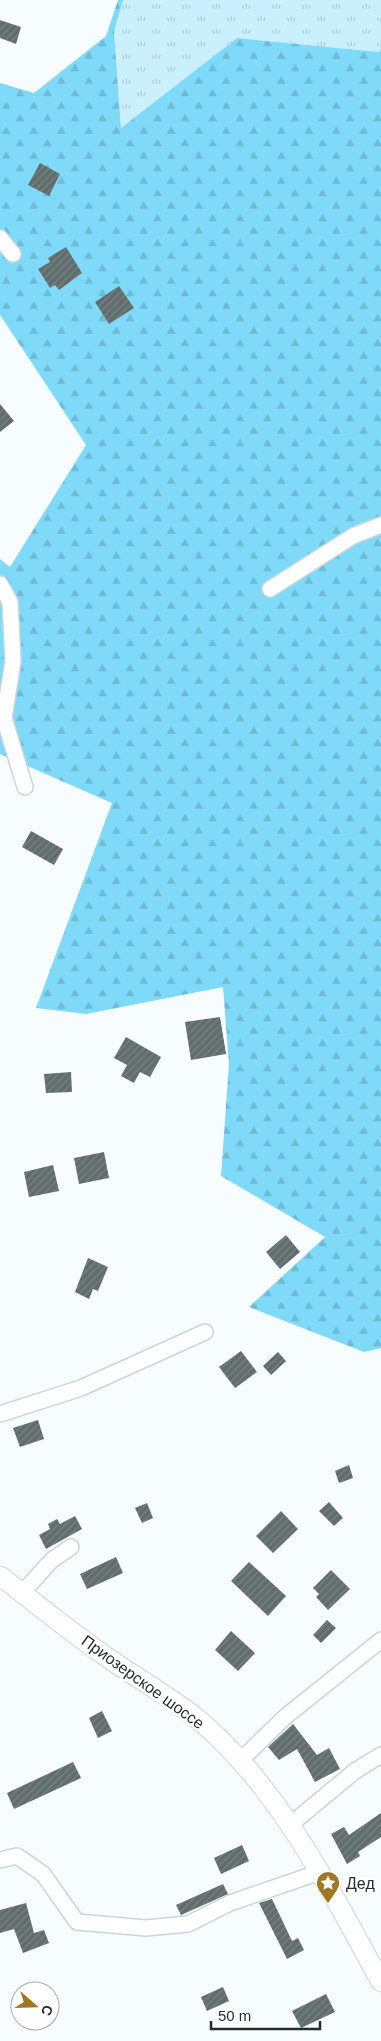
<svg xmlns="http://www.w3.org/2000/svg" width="381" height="2041" font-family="Helvetica,sans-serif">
	<defs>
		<pattern id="grass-tufts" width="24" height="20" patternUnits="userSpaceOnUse" patternTransform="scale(1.25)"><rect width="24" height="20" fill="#caf0fe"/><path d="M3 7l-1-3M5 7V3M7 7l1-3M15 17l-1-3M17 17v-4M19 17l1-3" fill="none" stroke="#adceda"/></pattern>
		<pattern id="forest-firs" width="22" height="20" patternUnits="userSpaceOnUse" patternTransform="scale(1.25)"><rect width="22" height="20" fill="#7fdaf9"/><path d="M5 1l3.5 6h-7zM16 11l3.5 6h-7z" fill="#6ebbd6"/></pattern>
		<pattern id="building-hatch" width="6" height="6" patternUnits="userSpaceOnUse" patternTransform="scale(1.25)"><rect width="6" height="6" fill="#606d6c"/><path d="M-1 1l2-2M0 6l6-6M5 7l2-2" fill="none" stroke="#788281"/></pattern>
	</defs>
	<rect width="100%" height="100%" fill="#f7fdff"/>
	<path fill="url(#grass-tufts)" d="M123,0H381V48L379,52L237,38L121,128L114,32Z"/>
	<path fill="url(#forest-firs)" d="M118,0H123L114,32L121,128L237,38L379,52L381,48V1348L364,1352L249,1307L325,1237L221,1176L229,1064L223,987L86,1014L36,1008L112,803L0,754V559L10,567L86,445L0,315V83L34,93L106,36Z"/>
	<g fill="url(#building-hatch)">
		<path d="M0,20L21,27L16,44L0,38Z"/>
		<path d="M40,163L60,174L49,196L28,185Z"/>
		<path d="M66,247L82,273L59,290L55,285L50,288L38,269L50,262L48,258Z"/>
		<path d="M119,286L134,308L109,324L95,302Z"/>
		<path d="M0,404L14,421L0,432Z"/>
		<path d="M31,831L63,849L54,865L22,847Z"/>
		<path d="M220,1017L226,1054L191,1060L185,1022Z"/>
		<path d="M126,1037L161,1057L150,1077L140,1072L134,1083L121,1076L127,1065L114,1058Z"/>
		<path d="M71,1072L72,1092L46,1093L44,1074Z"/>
		<path d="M104,1152L109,1178L79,1184L74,1158Z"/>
		<path d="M53,1165L59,1191L29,1197L24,1172Z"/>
		<path d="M286,1235L300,1252L280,1269L266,1252Z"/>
		<path d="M88,1258L108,1267L98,1291L93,1289L89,1299L75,1292Z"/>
		<path d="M241,1351L257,1372L235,1388L219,1367Z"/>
		<path d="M278,1352L286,1361L271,1375L263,1366Z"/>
		<path d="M38,1420L44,1439L20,1447L13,1428Z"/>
		<path d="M349,1465L353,1478L339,1483L335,1471Z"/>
		<path d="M329,1502L343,1518L334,1526L319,1511Z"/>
		<path d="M147,1503L153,1518L142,1523L135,1508Z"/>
		<path d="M281,1511L298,1529L273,1553L256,1536Z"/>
		<path d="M75,1516L82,1529L46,1549L39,1535L50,1529L48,1524L57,1519L60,1524Z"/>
		<path d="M116,1557L123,1573L87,1589L80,1574Z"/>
		<path d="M249,1562L286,1596L268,1616L231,1581Z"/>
		<path d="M331,1570L350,1589L328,1610L316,1597L319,1594L313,1588Z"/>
		<path d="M327,1620L336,1628L321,1643L313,1635Z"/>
		<path d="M231,1631L255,1653L238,1671L215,1650Z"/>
		<path d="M102,1711L112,1731L98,1738L89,1718Z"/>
		<path d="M293,1724L317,1755L329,1748L340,1769L315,1782L297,1749L279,1760L268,1747Z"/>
		<path d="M73,1762L81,1778L14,1809L7,1793Z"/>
		<path d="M381,1813V1837L358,1852L360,1856L347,1864L331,1834L344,1827L349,1835Z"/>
		<path d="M242,1845L249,1861L221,1874L214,1858Z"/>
		<path d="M223,1884L228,1894L181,1915L176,1905Z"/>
		<path d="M272,1899L292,1941L298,1938L304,1950L287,1959L259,1903Z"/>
		<path d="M26,1903L34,1933L44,1930L49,1943L23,1953L14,1929L0,1933V1910Z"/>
		<path d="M223,1987L229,2001L207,2011L201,1997Z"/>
		<path d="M326,1994L335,2012L301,2028L292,2011Z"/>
	</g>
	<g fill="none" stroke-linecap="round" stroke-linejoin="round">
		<g stroke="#c8d6db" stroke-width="18">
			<g id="minor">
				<path d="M0,238L13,254"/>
				<path d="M0,584L10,602L13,661L4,718L25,787"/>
				<path d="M270,589L353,536L381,525"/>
				<path d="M0,1414L81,1388L205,1332"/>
				<path d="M22,1593L52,1560L71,1547"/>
				<path d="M240,1761L285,1717L381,1640"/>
				<path d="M290,1825L355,1771L381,1755"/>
				<path d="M0,1860L17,1856L43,1874L77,1922L146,1928L188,1924L230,1903L320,1872"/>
			</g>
		</g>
		<g stroke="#c8d6db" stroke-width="21">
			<path id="major" d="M0,1576C37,1604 73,1634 111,1660C140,1680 172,1698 199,1720C281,1790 330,1890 381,1982"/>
		</g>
		<use href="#minor" stroke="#fff" stroke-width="15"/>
		<use href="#major" stroke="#fff" stroke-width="19"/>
	</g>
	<defs>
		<g id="sight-pin" transform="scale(1.25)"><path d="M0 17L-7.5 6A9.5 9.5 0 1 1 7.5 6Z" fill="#9e7925" stroke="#fff"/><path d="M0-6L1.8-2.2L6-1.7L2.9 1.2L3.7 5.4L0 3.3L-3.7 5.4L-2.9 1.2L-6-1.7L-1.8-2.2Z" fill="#fff"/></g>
	</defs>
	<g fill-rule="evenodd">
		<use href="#sight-pin" x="328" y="1883"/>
	</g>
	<g text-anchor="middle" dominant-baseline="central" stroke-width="5" stroke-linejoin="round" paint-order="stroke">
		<g font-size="16" fill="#262c2e" stroke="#fff">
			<text transform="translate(143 1682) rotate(36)">Приозерское шоссе</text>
		</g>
		<g font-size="16" fill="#262c2e" stroke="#fff" text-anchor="start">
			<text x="346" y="1883">Дед</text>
		</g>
	</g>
	<g transform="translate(35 2006) rotate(110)"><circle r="24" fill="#ffffff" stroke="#a8abab"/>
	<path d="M0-4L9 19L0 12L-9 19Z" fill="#9e7925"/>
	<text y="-8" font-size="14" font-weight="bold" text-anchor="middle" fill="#262c2e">С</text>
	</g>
	<path d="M211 2021v8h109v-8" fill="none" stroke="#262c2e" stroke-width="2.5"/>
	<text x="218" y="2021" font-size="15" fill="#262c2e" stroke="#ffffff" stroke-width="4" paint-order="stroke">50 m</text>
</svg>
